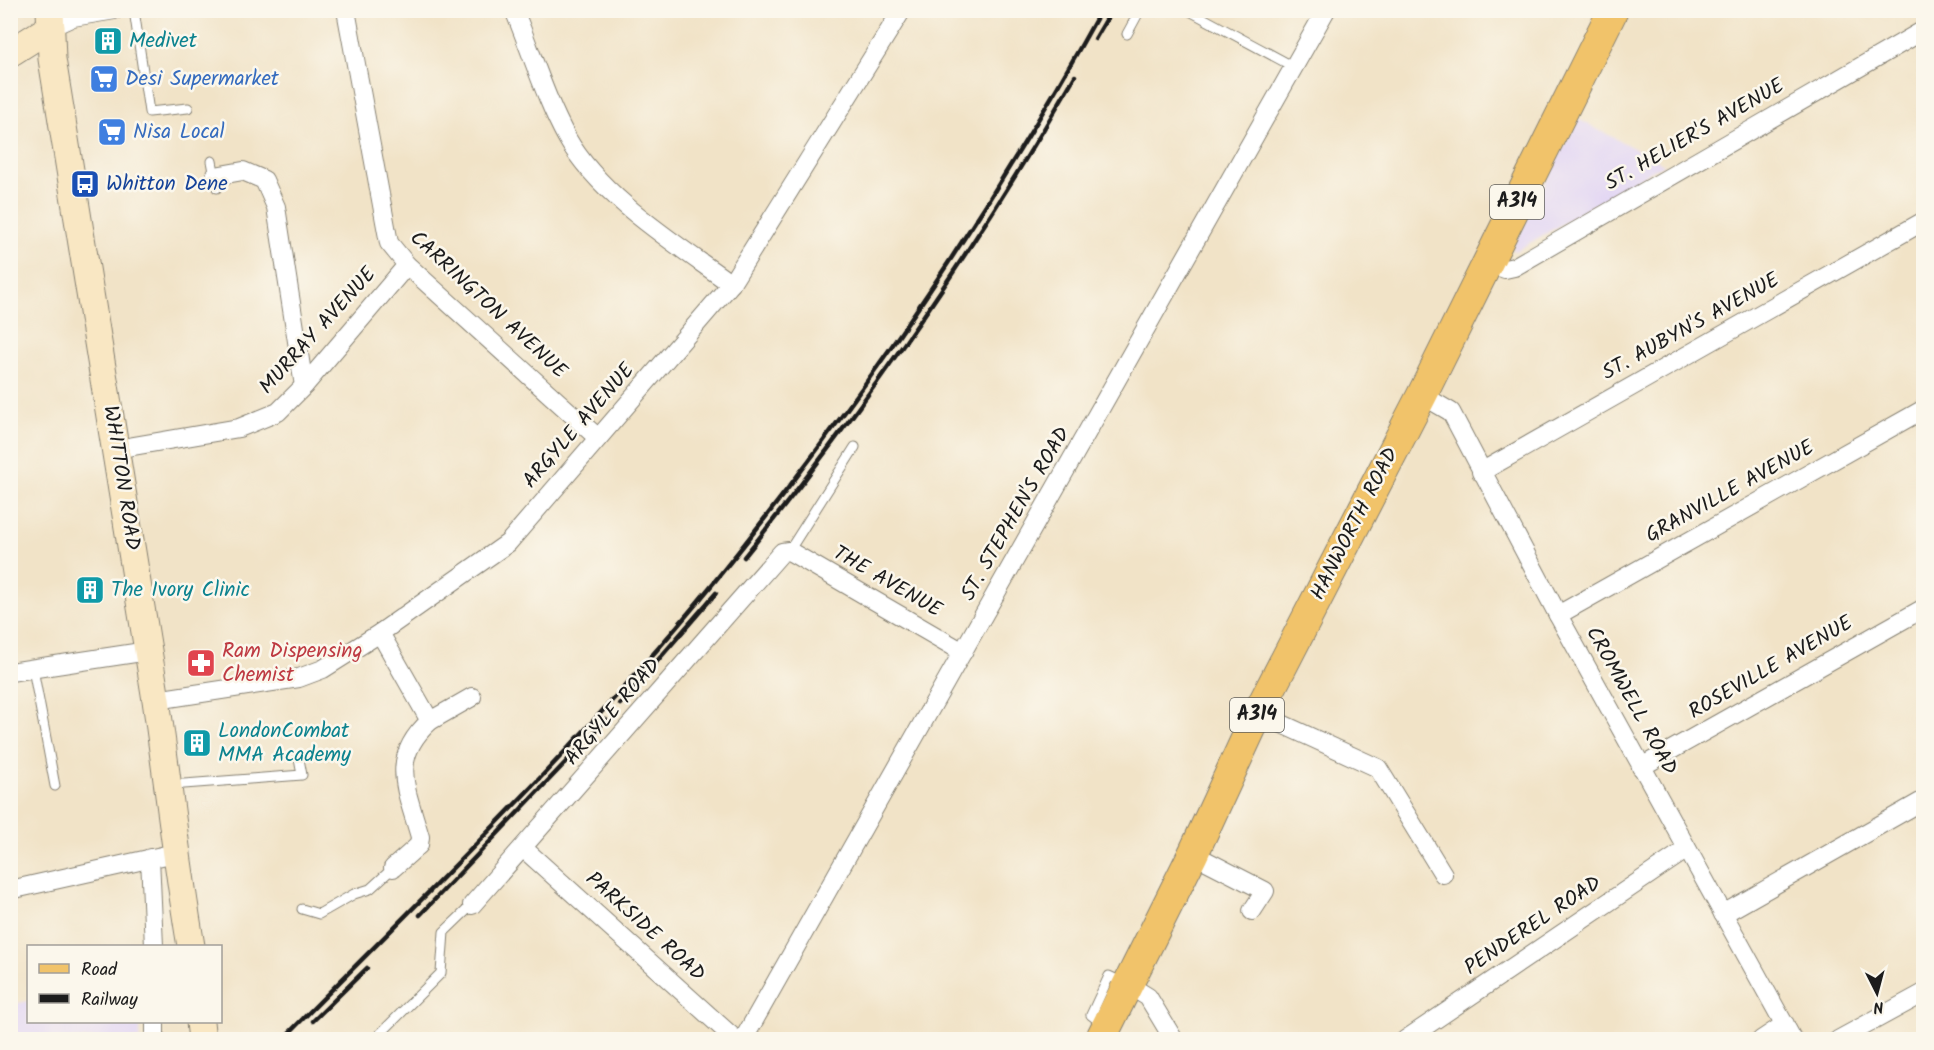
<svg xmlns="http://www.w3.org/2000/svg" width="1934" height="1050" font-family="Kalam,sans-serif">
	<rect width="100%" height="100%" fill="#fbf7ec"/>
	<filter id="ink" filterUnits="userSpaceOnUse"><feTurbulence type="fractalNoise" baseFrequency=".0167" numOctaves="2"/><feDisplacementMap in="SourceGraphic" scale="12" xChannelSelector="R" yChannelSelector="G"/><feConvolveMatrix kernelMatrix="1 2 1 2 8 2 1 2 1" color-interpolation-filters="sRGB"/></filter>
	<filter id="wash" filterUnits="userSpaceOnUse"><feTurbulence type="fractalNoise" baseFrequency=".008" numOctaves="4" result="noise"/><feDisplacementMap in="SourceGraphic" scale="24" xChannelSelector="R" yChannelSelector="G"/><feGaussianBlur stdDeviation="1.35" result="paint"/><feColorMatrix in="noise" values="0 0 0 0 0 0 0 0 0 0 0 0 0 0 0 0 0 1.4 0 .05"/><feComposite in="paint" operator="in"/></filter>
	<g filter="url(#wash)">
		<rect width="100%" height="100%" fill="#f1e3c7"/>
		<g fill="#e1d4f4">
			<path d="M1578,119L1664,164L1516,251L1512,249Z"/>
			<path d="M28,1001V1022H140V1039H11V1005Z"/>
		</g>
	</g>
	<g filter="url(#ink)">
		<g fill="none" stroke-linecap="round" stroke-linejoin="round">
			<g stroke="#868072" stroke-width="11">
				<g id="lane">
					<path d="M134,10L149,112L188,108"/>
					<path d="M1188,10L1294,67"/>
					<path d="M1127,34L1140,10"/>
					<path d="M212,161L217,188"/>
					<path d="M789,551L855,447"/>
					<path d="M33,669L55,786"/>
					<path d="M171,785L302,775L299,759"/>
					<path d="M302,909L319,914L354,894L370,889L393,868"/>
					<path d="M1104,1025L1091,1015L1109,976L1124,983"/>
					<path d="M374,1040L441,973L444,932L472,905"/>
				</g>
			</g>
			<g stroke="#868072" stroke-width="20">
				<g id="street">
					<path d="M346,10L389,243L407,265L598,438"/>
					<path d="M514,10C531,51 546,100 567,138C600,197 678,245 731,284"/>
					<path d="M51,27L73,17L115,10"/>
					<path d="M215,176L243,171L264,180L276,207L304,386"/>
					<path d="M1487,262L1505,269L1514,267L1924,30"/>
					<path d="M1422,395L1451,412L1558,615L1793,1040"/>
					<path d="M116,449L239,428L278,412L304,386L407,265"/>
					<path d="M1481,472L1924,221"/>
					<path d="M1558,615L1924,409"/>
					<path d="M380,633L430,721L472,697"/>
					<path d="M10,672L148,651"/>
					<path d="M156,700L299,678L323,669L380,633L508,543L731,284L902,10"/>
					<path d="M1258,713L1378,768L1443,874"/>
					<path d="M1641,767L1924,608"/>
					<path d="M523,848L736,1040"/>
					<path d="M1193,854L1265,891L1252,911"/>
					<path d="M150,858L154,946"/>
					<path d="M393,868L419,845L420,837C407,790 388,759 430,721"/>
					<path d="M10,890L175,853"/>
					<path d="M472,905L782,552L789,551L963,652"/>
					<path d="M1723,914L1924,800"/>
					<path d="M1127,984L1148,997L1174,1040"/>
					<path d="M155,1022V1040"/>
					<path d="M743,1040L1326,10"/>
					<path d="M1405,1040L1687,849"/>
					<path d="M1761,1040L1785,1024"/>
					<path d="M1838,1040L1924,993"/>
				</g>
			</g>
			<g stroke="#868072" stroke-width="29">
				<g id="secondary">
					<path d="M50,10L52,59L156,700C168,783 177,865 191,946"/>
					<path d="M10,53L51,27"/>
					<path d="M200,1022L202,1040"/>
				</g>
			</g>
			<g stroke="#868072" stroke-width="32">
				<path id="primary" d="M1100,1040L1193,854L1258,713L1422,395L1613,10"/>
			</g>
			<use href="#lane" stroke="#fff" stroke-width="9"/>
			<use href="#street" stroke="#fff" stroke-width="18"/>
			<use href="#secondary" stroke="#f9e7c3" stroke-width="27"/>
			<use href="#primary" stroke="#f1c36a" stroke-width="30"/>
			<g stroke="#1c1c1c" stroke-width="4.5">
				<path d="M1095,39L1112,10"/>
				<path d="M744,557C866,405 978,245 1075,76"/>
				<path d="M620,704L716,593"/>
				<path d="M420,915L606,720"/>
				<path d="M313,1021L367,968"/>
				<path d="M282,1040C430,890 582,744 715,581C859,403 990,212 1101,10"/>
			</g>
		</g>
	</g>
	<defs>
		<g id="building-square" transform="scale(1.5)"><rect x="-9" y="-9" width="18" height="18" rx="4" fill="#0f9aa8" stroke="#fbf7ec"/><path d="M-4-6H4V6H1V3H-1V6H-4ZM-2.5-4.3h1.7v1.8h-1.7ZM.8-4.3h1.7v1.8H.8ZM-2.5-1h1.7V.8h-1.7ZM.8-1h1.7V.8H.8Z" fill="#fff"/></g>
		<g id="supermarket-square" transform="scale(1.5)"><rect x="-9" y="-9" width="18" height="18" rx="4" fill="#3f7fe0" stroke="#fbf7ec"/><path d="M-6-5.5h2.5l.6 2H6L4.5 2H-2.5L-4.4-4H-6ZM-1.5 3.2a1.3 1.3 0 1 0 .1 0ZM3 3.2a1.3 1.3 0 1 0 .1 0Z" fill="#fff"/></g>
		<g id="bus-square" transform="scale(1.5)"><rect x="-9" y="-9" width="18" height="18" rx="4" fill="#1a4fb4" stroke="#fbf7ec"/><path d="M-5-6H5V4H4V6H2V4H-2V6H-4V4H-5ZM-3.5-4V0h7V-4ZM-3.5 1.2v1.5H-2V1.2ZM2 1.2v1.5H3.5V1.2Z" fill="#fff"/></g>
		<g id="pharmacy-square" transform="scale(1.5)"><rect x="-9" y="-9" width="18" height="18" rx="4" fill="#e0444e" stroke="#fbf7ec"/><path d="M-2-6h4v4h4v4h-4v4h-4v-4h-4v-4h4Z" fill="#fff"/></g>
	</defs>
	<g fill-rule="evenodd">
		<use href="#building-square" x="108" y="41"/>
		<use href="#supermarket-square" x="104" y="79"/>
		<use href="#supermarket-square" x="112" y="132"/>
		<use href="#bus-square" x="85" y="184"/>
		<use href="#building-square" x="90" y="590"/>
		<use href="#pharmacy-square" x="201" y="663"/>
		<use href="#building-square" x="197" y="743"/>
	</g>
	<g text-anchor="middle" dominant-baseline="central" stroke-width="5" stroke-linejoin="round" paint-order="stroke">
		<g fill="#fbf7ec" stroke="#5f5e5a" stroke-width="1.5">
			<rect x="1490" y="185" width="54" height="34" rx="4.5"/>
			<rect x="1230" y="698" width="54" height="34" rx="4.5"/>
		</g>
		<g font-size="20" font-weight="bold" fill="#1c1c1c">
			<text x="1517" y="202">A314</text>
			<text x="1257" y="715">A314</text>
		</g>
		<g font-size="21" fill="#0d838f" stroke="#fbf7ec" text-anchor="start">
			<text x="129" y="41">Medivet</text>
			<text x="111" y="590">The Ivory Clinic</text>
			<text x="218" y="731">LondonCombat<tspan x="218" dy="24">MMA Academy</tspan></text>
		</g>
		<g font-size="21" fill="#366cbe" stroke="#fbf7ec" text-anchor="start">
			<text x="125" y="79">Desi Supermarket</text>
			<text x="133" y="132">Nisa Local</text>
		</g>
		<g font-size="21" fill="#1c1c1c" stroke="#fbf7ec">
			<text transform="translate(1695 135) rotate(-30)">ST. HELIER'S AVENUE</text>
			<text transform="translate(488 305) rotate(43)">CARRINGTON AVENUE</text>
			<text transform="translate(1691 327) rotate(-29)">ST. AUBYN'S AVENUE</text>
			<text transform="translate(318 331) rotate(-48)">MURRAY AVENUE</text>
			<text transform="translate(579 426) rotate(-49)">ARGYLE AVENUE</text>
			<text transform="translate(121 478) rotate(81)">WHITTON ROAD</text>
			<text transform="translate(1730 492) rotate(-29)">GRANVILLE AVENUE</text>
			<text transform="translate(1016 514) rotate(-60)">ST. STEPHEN'S ROAD</text>
			<text transform="translate(1355 524) rotate(-63)">HANWORTH ROAD</text>
			<text transform="translate(887 582) rotate(30)">THE AVENUE</text>
			<text transform="translate(1771 668) rotate(-30)">ROSEVILLE AVENUE</text>
			<text transform="translate(1631 701) rotate(61)">CROMWELL ROAD</text>
			<text transform="translate(613 712) rotate(-49)">ARGYLE ROAD</text>
			<text transform="translate(1533 926) rotate(-34)">PENDEREL ROAD</text>
			<text transform="translate(645 927) rotate(42)">PARKSIDE ROAD</text>
		</g>
		<g font-size="21" fill="#164399" stroke="#fbf7ec" text-anchor="start">
			<text x="106" y="184">Whitton Dene</text>
		</g>
		<g font-size="21" fill="#be3a42" stroke="#fbf7ec" text-anchor="start">
			<text x="222" y="651">Ram Dispensing<tspan x="222" dy="24">Chemist</tspan></text>
		</g>
	</g>
	<rect width="1934" height="1050" fill="none" stroke="#fbf7ec" stroke-width="36"/>
	<rect x="27" y="945" width="195" height="78" fill="#fbf7ec" stroke="#a29f99" stroke-width="1.5"/>
	<rect x="39" y="964" width="30" height="9" fill="#f1c36a" stroke="#a29f99" stroke-width="1.5"/>
	<text x="81" y="975" font-size="18" fill="#1c1c1c">Road</text>
	<rect x="39" y="994" width="30" height="9" fill="#1c1c1c" stroke="#a29f99" stroke-width="1.5"/>
	<text x="81" y="1005" font-size="18" fill="#1c1c1c">Railway</text>
	<g transform="translate(1877 993) rotate(174)" stroke="#fbf7ec" stroke-width="4.5" paint-order="stroke">
	<path d="M0-4.5L10 22L0 15L-10 22Z" fill="#1c1c1c"/>
	<text y="-9" font-size="16" font-weight="bold" text-anchor="middle" fill="#1c1c1c">N</text>
	</g>
</svg>
